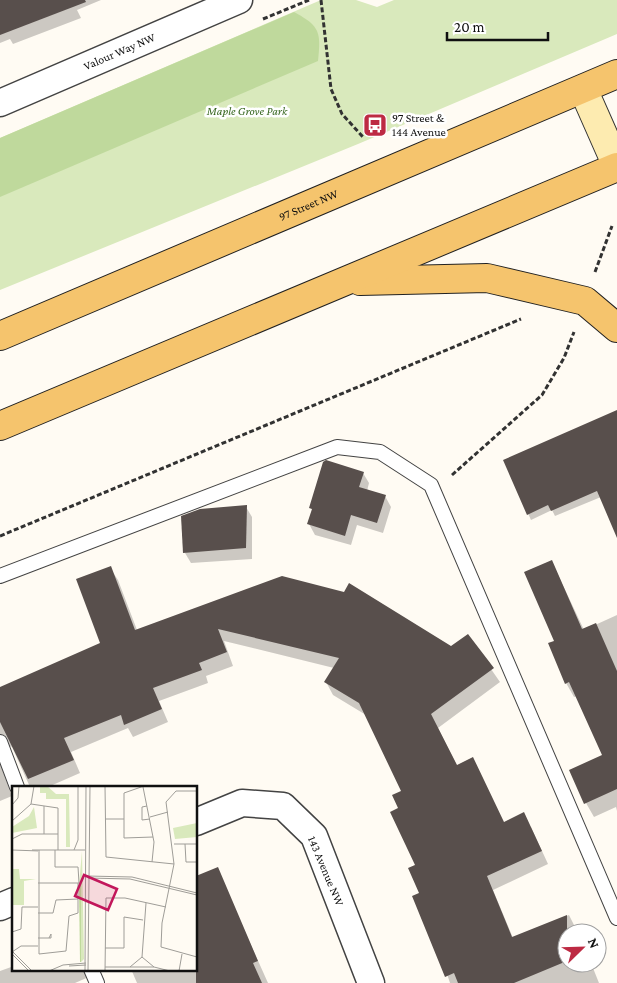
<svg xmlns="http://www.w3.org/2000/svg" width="617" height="983" font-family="'Crimson Pro',serif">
	<rect width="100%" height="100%" fill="#fffbf3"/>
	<path fill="#d9e9bc" d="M321,0H356L377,7L394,0H617V34L358,144L0,290V138Z"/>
	<path fill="#bfd99c" d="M294,12C320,26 321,32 318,61L0,197V138Z"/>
	<g fill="#0003">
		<path d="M0,0H101L77,10L81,18L13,44L10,39L0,43Z"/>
		<path d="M504,460L617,494L601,497L555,516L552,510L531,520Z"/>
		<path d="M363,473L369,483L367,491L385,496L391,507L383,533L357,525L351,545L315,535L309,524L313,511L311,508Z"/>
		<path d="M246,507L252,517V559L191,563L185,553Z"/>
		<path d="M552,562L584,630L617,615V811L616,807L594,817L586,803L603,755L577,696L574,697L566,683L556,641Z"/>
		<path d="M110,568L118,580L137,630L282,577L451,648L468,636L500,682L438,728L457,766L504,823L531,827L548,864L493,890L513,938L569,915L578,933H567V963H591L599,983H450L420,893L416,865L400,809L403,791L366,715L333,695L326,682L334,668L224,641L233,666L206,676L208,683L159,701L168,722L133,737L128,728L71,752L80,773L48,787H30L12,747L9,746L0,751V688L102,643Z"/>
		<path d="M0,763L12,796L0,801Z"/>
		<path d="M217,869L268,983H137L131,969H196Z"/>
		<path d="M14,966V969H107L75,983H0V971Z"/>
	</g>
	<g fill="#584f4c">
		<path d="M0,0H85L86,2L0,35Z"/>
		<path d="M617,410V538L597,491L551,511L548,505L527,515L503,460Z"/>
		<path d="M326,460L364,472L359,487L386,495L377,523L351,515L345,536L307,524L312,509L309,508L323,462Z"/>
		<path d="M247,505L246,548L183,553L181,516L200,509Z"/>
		<path d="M552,560L582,629L596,623L617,671V789L584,804L569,770L602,755L569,682L565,684L548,643L554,641L524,572Z"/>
		<path d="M111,566L135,630L282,576L344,592L349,583L451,646L468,634L494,668L431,714L457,765L473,757L504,822L524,812L542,851L487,876L512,937L567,915V961L514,983H458L454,973L445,977L412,896L419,893L408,868L415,865L390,812L398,808L392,795L401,791L359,703L324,682L339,658L218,629L227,652L199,663L202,670L153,688L162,709L124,725L121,715L64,738L74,760L28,779L0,722V687L100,643L76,579Z"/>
		<path d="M218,867L258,961L253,963L262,983H196V876Z"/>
	</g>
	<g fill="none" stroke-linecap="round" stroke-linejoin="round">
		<g stroke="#434343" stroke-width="16">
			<g id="lane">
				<path d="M0,576L337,447L380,452L431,485L617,918"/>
				<path d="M0,742L17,787"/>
				<path d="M91,969L97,983"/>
			</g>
		</g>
		<g stroke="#434343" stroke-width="29">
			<g id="street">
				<path id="s1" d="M0,103L239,0"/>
				<path d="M196,822L242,803L283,806L314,836L371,983"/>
				<path d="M0,907L14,901"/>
			</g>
		</g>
		<g stroke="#323232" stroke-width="30">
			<path id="secondary" d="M583,89L617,166"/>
		</g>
		<g stroke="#212121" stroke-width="30">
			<g id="primary">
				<path d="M360,281L487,278L585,301L617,328"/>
				<path id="s2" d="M0,336L617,74"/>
				<path d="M0,426L617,167"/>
			</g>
		</g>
		<g stroke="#323232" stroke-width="3" stroke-dasharray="5 2.5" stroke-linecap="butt">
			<path d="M321,0L331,89L342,114L363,137"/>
			<path d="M263,19L309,0"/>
			<path d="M595,272L612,226"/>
			<path d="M452,475L542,395L564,358L574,332"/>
			<path d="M0,536L521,319"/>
		</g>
		<use href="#lane" stroke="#fff" stroke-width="14"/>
		<use href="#street" stroke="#fff" stroke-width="26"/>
		<use href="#secondary" stroke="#fdebb0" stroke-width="28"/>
		<use href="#primary" stroke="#f5c46d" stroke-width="28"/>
	</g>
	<defs>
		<g id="bus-square" transform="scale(1.25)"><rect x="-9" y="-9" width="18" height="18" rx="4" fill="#bd2a43" stroke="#fff"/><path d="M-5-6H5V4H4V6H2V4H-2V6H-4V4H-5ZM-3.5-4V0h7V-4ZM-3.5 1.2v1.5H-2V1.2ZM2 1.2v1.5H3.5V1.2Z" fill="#fff"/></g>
	</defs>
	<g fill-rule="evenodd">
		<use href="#bus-square" x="375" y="125"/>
	</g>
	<g text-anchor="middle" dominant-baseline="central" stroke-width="5" stroke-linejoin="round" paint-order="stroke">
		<g font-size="12" fill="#101010" stroke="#fff">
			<text stroke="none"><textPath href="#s1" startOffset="130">Valour Way NW</textPath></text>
			<text stroke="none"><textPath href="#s2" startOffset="335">97 Street NW</textPath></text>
			<text transform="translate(326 871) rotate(67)">143 Avenue NW</text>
		</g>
		<g font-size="12" font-style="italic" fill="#386721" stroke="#fff">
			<text x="247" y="111">Maple Grove Park</text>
		</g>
		<g font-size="12" fill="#101010" stroke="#fff" text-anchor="start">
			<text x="392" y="118">97 Street &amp;<tspan x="392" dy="14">144 Avenue</tspan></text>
		</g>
	</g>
	<g transform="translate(12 786)">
		<rect width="185" height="185" fill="#fffbf3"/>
		<path d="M28,0H35L44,8H57L58,61H54V13H34V7H28ZM22,21L25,42L0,47V41L17,30ZM185,37V51L163,53L161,42ZM70,65L72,173L69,176L67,99ZM0,83H7L8,93H24L12,95V119H0Z" fill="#d9e9bc"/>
		<path d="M67,100H69V176H68Z" fill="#bfd99c"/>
		<path fill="none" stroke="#9f9d98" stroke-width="1" d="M93,0L94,71L162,78M132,0L112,7V52L141,51M131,1L142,56L140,76M185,5H164L154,16L162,78L150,137L149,161L185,171M19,18L46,22V64M0,19L6,12L7,0M135,20L130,21V34L138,33M138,31L156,26M93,33H112M0,35L19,18L22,0M32,48V20M0,53L10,48H46M162,58H185M173,58L174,76H185M0,64L28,65M20,64H73M62,64L66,54V0M27,66V168L54,165L57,130L66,127V97M75,90L120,91L185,107M76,92L118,93L185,109M26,97H67L66,81H43V64M26,127H41L44,114L66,113M0,146L9,143L10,121H26M26,152H39V148L37,152M93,162H112V131L131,134M0,165L20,185M0,166L9,160H26M0,168L17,185M130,171L142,181M57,180L74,179M93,181H142L158,185M118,181L130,171L134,117M37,185L51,179L74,177M73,185L74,0M76,185L78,0M93,185L94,112H113L154,121M167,185L170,168"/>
		<path fill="#c2185b" fill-opacity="0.15" stroke="#c2185b" stroke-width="2.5" d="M72,89L105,103L96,124L63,110Z"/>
		<rect width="185" height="185" fill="none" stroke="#101010" stroke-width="2.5"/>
	</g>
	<g transform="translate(582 948) rotate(67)"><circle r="24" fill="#ffffff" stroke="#9f9f9f"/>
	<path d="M0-4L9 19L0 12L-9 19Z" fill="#bd2a43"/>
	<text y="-8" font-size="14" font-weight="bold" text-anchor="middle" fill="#101010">N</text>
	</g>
	<path d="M447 32v8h101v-8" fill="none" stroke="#101010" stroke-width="2.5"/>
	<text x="454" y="32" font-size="15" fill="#101010" stroke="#ffffff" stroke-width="4" paint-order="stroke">20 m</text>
</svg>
